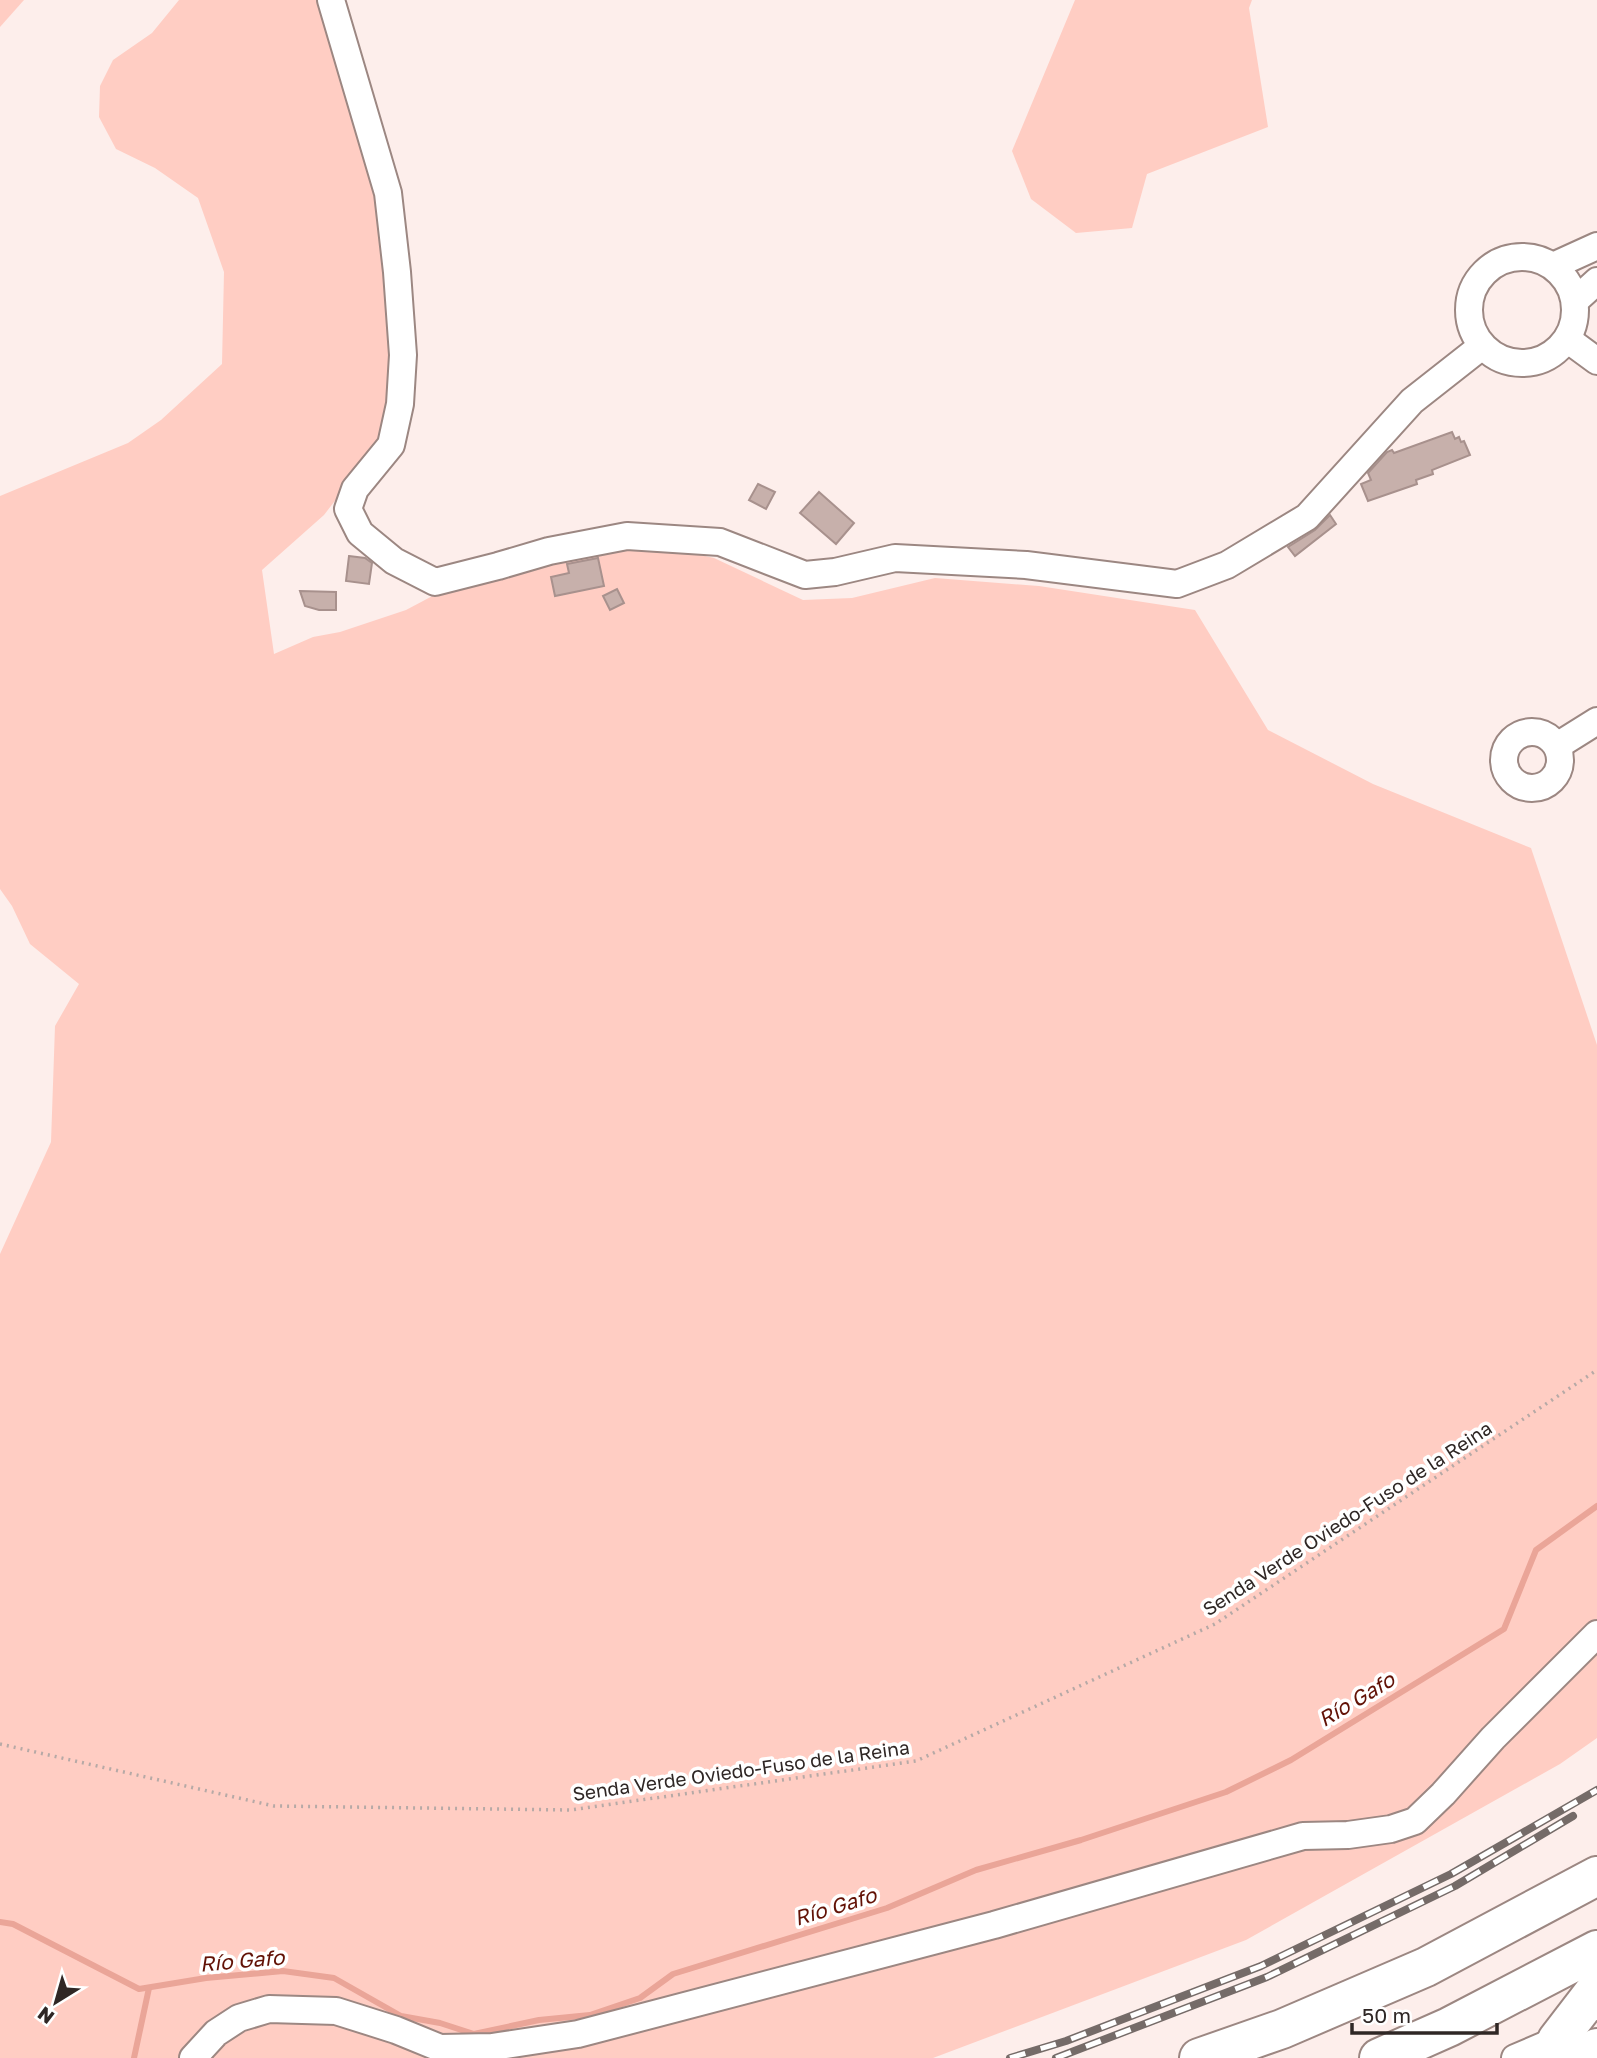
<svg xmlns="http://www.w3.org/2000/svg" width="1597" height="2058" font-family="'Golos Text',sans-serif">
	<rect width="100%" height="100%" fill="#fdeeeb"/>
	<g fill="#ffcdc3">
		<path d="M0,0H24L0,27Z"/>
		<path d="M179,0H322L381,198L391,327L389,387L380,442L324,515L262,570L274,654L313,637L340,632L406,610L457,583L521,564L656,545L714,558L803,600L852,598L935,578L1039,586L1195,610L1268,730L1373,784L1531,848L1597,1045V1738L1560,1764L1246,1940L933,2058H0V1254L51,1142L55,1026L79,984L30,944L12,906L0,889V496L128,443L161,420L222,364L224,272L198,198L155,168L116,149L99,117L100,86L113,60L152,33Z"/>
		<path d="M1075,0H1252L1249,8L1268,127L1147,174L1132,228L1076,233L1031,199L1012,151Z"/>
	</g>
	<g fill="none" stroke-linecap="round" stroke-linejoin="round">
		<g stroke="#eaa598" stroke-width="6">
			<path d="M0,1922L13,1924L139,1989L206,1978L283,1971L334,1978L401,2016L440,2023L474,2034L539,2020L590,2015L640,1998L673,1974L887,1908L976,1870L1081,1840L1226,1792L1291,1760L1504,1629L1536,1550L1597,1506"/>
			<path d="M134,2058L149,1988"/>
		</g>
	</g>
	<g fill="#c7b0ab" stroke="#a8918d" stroke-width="2">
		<path d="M1452,432L1455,439L1459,437L1461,442L1464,441L1470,455L1432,470L1433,474L1416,480L1417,484L1368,501L1361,484L1371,480L1368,473L1387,452L1392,450L1394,453Z"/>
		<path d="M758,484L775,492L766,509L749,500Z"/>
		<path d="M819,492L854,523L836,544L800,513Z"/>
		<path d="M1330,515L1336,524L1295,556L1288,547L1315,530Z"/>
		<path d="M349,556L365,558L372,563L369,584L346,581Z"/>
		<path d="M598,558L604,586L555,596L551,577L569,573L567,564Z"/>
		<path d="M617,589L624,603L610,610L603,596Z"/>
		<path d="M300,591L336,592V610H319L305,606Z"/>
	</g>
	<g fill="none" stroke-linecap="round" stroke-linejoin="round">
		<g stroke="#9c8782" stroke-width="30">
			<g id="minor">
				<path d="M331,0L388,193L397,272L403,355L400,404L391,445L355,489L348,509L360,533L394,561L435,582L498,566L549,551L627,536L720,542L805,575L835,572L895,558L1026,565L1177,584L1227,565L1307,517L1412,401L1482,346"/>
				<circle cx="1522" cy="310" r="53"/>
				<path d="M1553,266L1597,246"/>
				<path d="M1575,301L1597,281"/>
				<path d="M1567,339L1597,361"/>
				<circle cx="1532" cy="760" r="28"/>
				<path d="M1557,746L1597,721"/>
				<path d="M193,2058L216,2033L239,2018L269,2009L336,2011L396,2030L440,2048L492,2047L578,2034L994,1925L1303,1836L1348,1835L1391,1829L1415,1821L1443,1794L1493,1738L1597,1634"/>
				<path d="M1515,2058L1557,2040L1558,2055"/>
			</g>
		</g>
		<g stroke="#9c8782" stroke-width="42">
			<g id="highway">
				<path d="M1557,2040L1597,1988"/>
				<path d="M1199,2058L1282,2029L1426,1967L1597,1876"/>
				<path d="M1379,2058L1449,2027L1597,1950"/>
				<path d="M1580,2058L1597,2048"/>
			</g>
		</g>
		<path stroke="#b6a9a6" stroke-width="3.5" stroke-dasharray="2 5" stroke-linecap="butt" d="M0,1744L274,1806L570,1810L916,1761L1215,1624L1597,1370"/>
		<use href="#minor" stroke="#fff" stroke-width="26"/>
		<use href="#highway" stroke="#fff" stroke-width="38"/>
		<g stroke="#756b68" stroke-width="8">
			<g id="rail">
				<path d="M1010,2058L1066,2041L1261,1966L1451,1874L1597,1790"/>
				<path d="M1056,2058L1267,1977L1455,1886L1573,1816"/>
			</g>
		</g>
		<use href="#rail" stroke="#fff" stroke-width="5" stroke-dasharray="16" stroke-linecap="butt"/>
	</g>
	<g text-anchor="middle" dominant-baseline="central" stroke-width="7" stroke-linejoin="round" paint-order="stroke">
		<g font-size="19" fill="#2f2725" stroke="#fff">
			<text transform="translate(1347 1518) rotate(-33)">Senda Verde Oviedo-Fuso de la Reina</text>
			<text transform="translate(741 1770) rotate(-8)">Senda Verde Oviedo-Fuso de la Reina</text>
		</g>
		<g font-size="21" font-style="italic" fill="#621206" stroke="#fff">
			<text transform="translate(1356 1699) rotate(-31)">Río Gafo</text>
			<text transform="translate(835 1906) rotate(-17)">Río Gafo</text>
			<text transform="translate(242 1960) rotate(-5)">Río Gafo</text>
		</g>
	</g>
	<g transform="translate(56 2002) rotate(217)" stroke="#ffffff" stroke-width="5" paint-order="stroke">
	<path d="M0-5L12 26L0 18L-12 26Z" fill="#2f2725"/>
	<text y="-10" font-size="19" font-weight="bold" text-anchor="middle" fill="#2f2725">N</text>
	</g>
	<path d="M1352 2023v10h145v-10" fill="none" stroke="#2f2725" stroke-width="3.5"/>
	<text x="1362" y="2023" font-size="21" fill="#2f2725" stroke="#ffffff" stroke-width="5" paint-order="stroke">50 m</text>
</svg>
